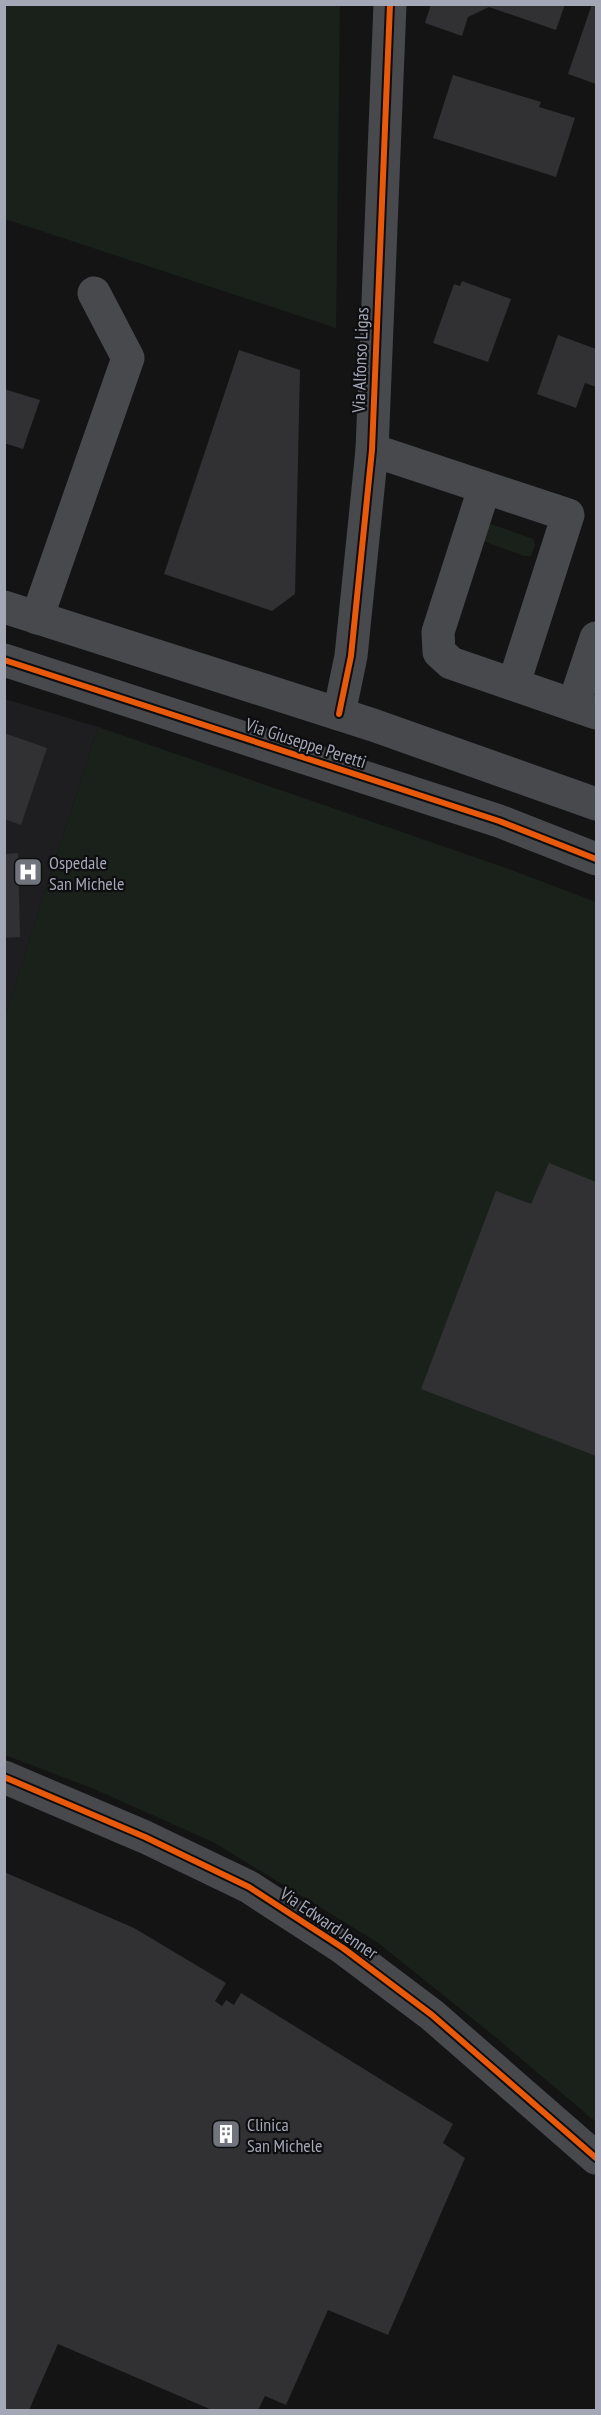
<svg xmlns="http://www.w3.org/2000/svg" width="601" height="2415" font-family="'PT Sans Narrow',sans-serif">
	<rect width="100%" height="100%" fill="#141414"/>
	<path fill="#1e1e20" d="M5,699L98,727L5,1016Z"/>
	<g fill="#1a211b">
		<path d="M5,4L340,5L336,328L5,219Z"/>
		<path d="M488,523L533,539L535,545L531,556H524L483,541Z"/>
		<path d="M98,727L509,869L596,902V2122L493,2035L377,1942L213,1842L94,1789L5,1755V1016Z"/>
	</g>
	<g fill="#313133">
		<path d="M431,4H565L556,30L489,7L468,17L462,36L425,23Z"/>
		<path d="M592,4H596V84L568,74Z"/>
		<path d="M453,75L541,102L539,107L575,118L556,177L433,138Z"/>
		<path d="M462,281L511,299L488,362L433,343L454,284L460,286Z"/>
		<path d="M558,335L596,349V387L585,383L576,408L537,394Z"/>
		<path d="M239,350L300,370L295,594L272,611L164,574Z"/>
		<path d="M4,389L40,400L23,449L4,443Z"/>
		<path d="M4,733L47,748L21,825L4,819Z"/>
		<path d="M18,853L20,937L4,938V854Z"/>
		<path d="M549,1163L596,1182V1456L421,1389L496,1191L531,1204Z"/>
		<path d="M4,1872L134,1928L226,1983L215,2001L222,2006L226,2000L234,2005L241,1993L453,2124L443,2143L465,2158L388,2335L328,2310L286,2405L265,2396L258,2410H212L58,2344L29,2410H4Z"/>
	</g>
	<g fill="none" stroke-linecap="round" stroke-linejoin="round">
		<g stroke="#47494d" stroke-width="33">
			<path d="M372,450L568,515L514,683"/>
			<path d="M484,489L438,632L439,652L451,663L596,713"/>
			<path d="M4,607L373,725L596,804"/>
			<path d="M37,618L128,358L94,293"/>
			<path d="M4,660L499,821L596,859"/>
			<path d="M574,704L596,638"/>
			<path d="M339,714L351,656L372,450L390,4"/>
			<path d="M4,1777L145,1837L249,1887L343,1948L432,2015L596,2158"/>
		</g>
		<g stroke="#0e0e10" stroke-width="10">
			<g id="cycleway">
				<path d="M4,660L499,821L596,859"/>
				<path d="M339,714L351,656L372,450L390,4"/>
				<path d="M4,1777L145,1837L249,1887L343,1948L432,2015L596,2158"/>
			</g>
		</g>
		<use href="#cycleway" stroke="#e8590c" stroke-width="6"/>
	</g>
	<defs>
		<g id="hospital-square" transform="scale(1.5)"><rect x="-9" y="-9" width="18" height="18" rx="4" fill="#71747d" stroke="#0e0e10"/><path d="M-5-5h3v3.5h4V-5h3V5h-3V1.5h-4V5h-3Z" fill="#fff"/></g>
		<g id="building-square" transform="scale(1.5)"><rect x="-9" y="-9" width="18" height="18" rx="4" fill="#71747d" stroke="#0e0e10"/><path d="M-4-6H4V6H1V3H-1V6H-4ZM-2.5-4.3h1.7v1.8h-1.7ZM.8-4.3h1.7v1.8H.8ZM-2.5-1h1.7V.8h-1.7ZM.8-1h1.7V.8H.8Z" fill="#fff"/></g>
	</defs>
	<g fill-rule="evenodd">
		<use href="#hospital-square" x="28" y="872"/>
		<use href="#building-square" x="226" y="2134"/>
	</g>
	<g text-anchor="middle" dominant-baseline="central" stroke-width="4.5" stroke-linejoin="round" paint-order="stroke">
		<g font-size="18" fill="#a3a7b6" stroke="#0e0e10">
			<text transform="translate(360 360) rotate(-88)">Via Alfonso Ligas</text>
			<text transform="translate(306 743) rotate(18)">Via Giuseppe Peretti</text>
			<text transform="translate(329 1923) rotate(34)">Via Edward Jenner</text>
		</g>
		<g font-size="18" fill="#a3a7b6" stroke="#0e0e10" text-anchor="start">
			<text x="49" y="862">Ospedale<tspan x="49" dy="21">San Michele</tspan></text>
			<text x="247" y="2124">Clinica<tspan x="247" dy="21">San Michele</tspan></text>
		</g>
	</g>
	<rect width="601" height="2415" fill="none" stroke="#a3a7b6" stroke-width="12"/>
</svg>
